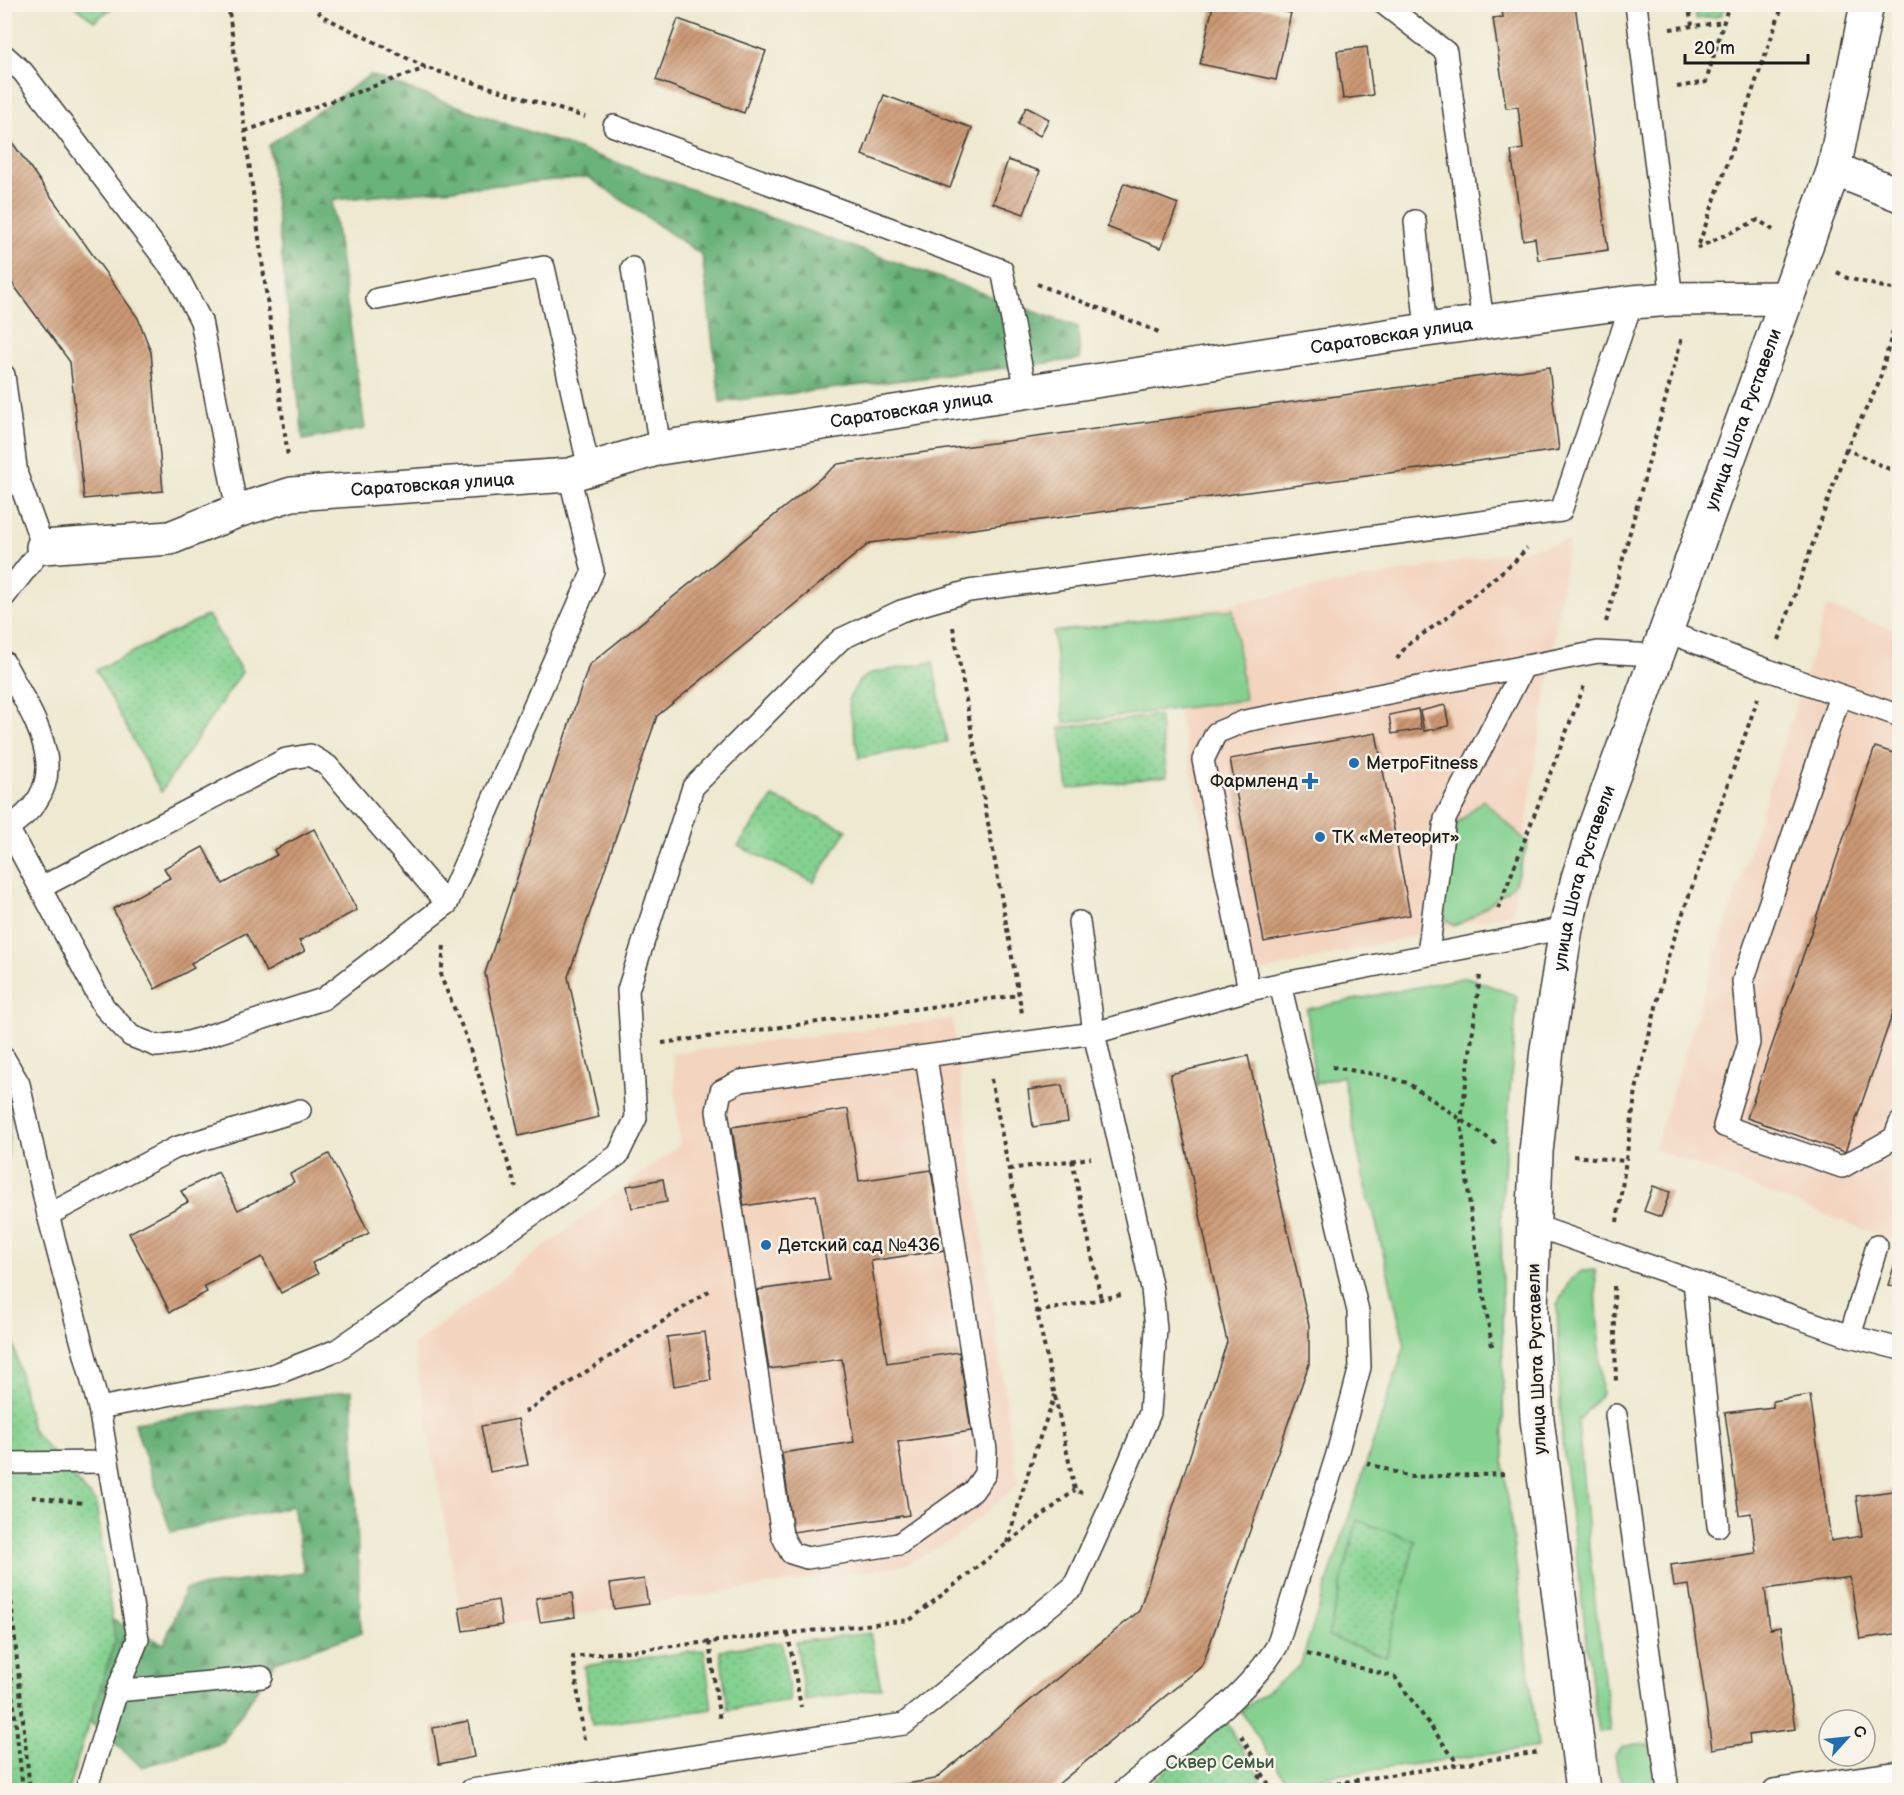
<svg xmlns="http://www.w3.org/2000/svg" width="1904" height="1795" font-family="'Balsamiq Sans',sans-serif">
	<defs>
		<pattern id="forest-firs" width="22" height="20" patternUnits="userSpaceOnUse" patternTransform="scale(1.5)"><rect width="22" height="20" fill="#6bb37a"/><path d="M5 1l3.5 6h-7zM16 11l3.5 6h-7z" fill="#579163"/></pattern>
		<pattern id="park-dots" width="8" height="8" patternUnits="userSpaceOnUse" patternTransform="scale(1.5)"><rect width="8" height="8" fill="#84d190"/><path d="M2 2h.1M6 6h.1" fill="none" stroke="#71b37c" stroke-width="1.8" stroke-linecap="round"/></pattern>
		<pattern id="building-hatch" width="6" height="6" patternUnits="userSpaceOnUse" patternTransform="scale(1.5)"><rect width="6" height="6" fill="#cc9974"/><path d="M-1 1l2-2M0 6l6-6M5 7l2-2" fill="none" stroke="#a57c5e"/></pattern>
	</defs>
	<rect width="100%" height="100%" fill="#f7f3e8"/>
	<filter id="ink" filterUnits="userSpaceOnUse"><feTurbulence type="fractalNoise" baseFrequency=".0167" numOctaves="2"/><feDisplacementMap in="SourceGraphic" scale="12" xChannelSelector="R" yChannelSelector="G"/><feConvolveMatrix kernelMatrix="1 2 1 2 8 2 1 2 1" color-interpolation-filters="sRGB"/></filter>
	<filter id="wash" filterUnits="userSpaceOnUse"><feTurbulence type="fractalNoise" baseFrequency=".008" numOctaves="4" result="noise"/><feDisplacementMap in="SourceGraphic" scale="24" xChannelSelector="R" yChannelSelector="G"/><feGaussianBlur stdDeviation="1.35" result="paint"/><feColorMatrix in="noise" values="0 0 0 0 0 0 0 0 0 0 0 0 0 0 0 0 0 1.4 0 .05"/><feComposite in="paint" operator="in"/></filter>
	<g filter="url(#wash)">
		<rect width="100%" height="100%" fill="#eee9d0"/>
		<g fill="#f3d4bf">
			<path d="M1569,541L1513,913L1236,977L1158,617Z"/>
			<path d="M1827,607L1899,631V1243L1654,1149Z"/>
			<path d="M952,1019L1018,1485L954,1539L905,1565L464,1631L413,1345L680,1145L672,1053Z"/>
		</g>
		<g fill="#84d190" stroke="#507656" stroke-width="1.5">
			<path d="M1233,609L1245,700L1064,723L1053,632Z"/>
			<path d="M1483,800L1528,843L1514,885L1471,918L1454,926L1443,917L1446,834Z"/>
			<path d="M1467,977L1517,996L1501,1215L1504,1466L1538,1747L1287,1782L1241,1711L1300,1666L1405,1345L1373,1210L1368,1201L1343,1076L1315,1084L1307,1009Z"/>
			<path d="M1595,1270L1602,1394L1578,1421L1590,1558L1610,1731L1598,1732L1561,1431L1557,1305L1570,1280L1582,1271Z"/>
			<path d="M1635,1744L1650,1745L1660,1778C1649,1791 1640,1790 1624,1786L1618,1772L1615,1755L1622,1747Z"/>
		</g>
		<g fill="url(#forest-firs)" stroke="#44684b" stroke-width="1.5">
			<path d="M370,75L1078,327L1080,359L720,402L702,255L588,177L332,200L365,429L303,440L269,145Z"/>
			<path d="M352,1390L361,1633L275,1662L222,1743L142,1767L36,1676L70,1600L164,1644L185,1589L304,1572L293,1506L171,1532L134,1423Z"/>
		</g>
		<g fill="url(#park-dots)" stroke="#507656" stroke-width="1.5">
			<path d="M73,5H116L94,21Z"/>
			<path d="M1694,5V4L1725,5L1721,16L1696,19Z"/>
			<path d="M208,615L242,672L161,792L96,670Z"/>
			<path d="M933,662L947,742L859,758L848,700L859,681L871,673Z"/>
			<path d="M1159,715L1167,776L1068,789L1060,728Z"/>
			<path d="M773,797L847,830L814,882L738,846Z"/>
			<path d="M5,1089L11,1103L5,1196L4,1089Z"/>
			<path d="M4,1299L32,1430L96,1503L115,1640L68,1790H5Z"/>
			<path d="M1357,1520L1415,1541L1386,1657L1328,1636Z"/>
			<path d="M870,1633L881,1688L805,1701L796,1642Z"/>
			<path d="M782,1642L790,1701L728,1710L720,1650Z"/>
			<path d="M704,1650L712,1709L592,1725L584,1666Z"/>
			<path d="M1226,1721L1255,1769L1265,1790H1143Z"/>
		</g>
		<g id="blocks">
			<g fill="url(#building-hatch)">
				<path d="M1501,4H1575L1608,250L1538,260L1535,238L1523,240L1511,151L1523,149L1518,107L1506,108L1493,18L1503,17Z"/>
				<path d="M1213,5H1250L1291,13L1276,80L1200,64Z"/>
				<path d="M678,19L766,51L744,113L656,80Z"/>
				<path d="M1367,47L1373,95L1343,99L1337,51Z"/>
				<path d="M884,95L972,128L950,188L862,155Z"/>
				<path d="M1026,107L1049,119L1040,136L1018,124Z"/>
				<path d="M4,131L138,318L151,352L163,491L84,499L70,362L4,272Z"/>
				<path d="M1008,160L1040,171L1024,214L993,203Z"/>
				<path d="M1124,183L1178,204L1161,248L1107,227Z"/>
				<path d="M1549,367L1559,450L870,543L657,716L568,977L599,1117L519,1136L485,973L589,665L838,464Z"/>
				<path d="M1445,705L1449,726L1424,731L1420,711Z"/>
				<path d="M1418,709L1421,729L1392,734L1389,715Z"/>
				<path d="M1376,733L1410,915L1264,942L1230,759Z"/>
				<path d="M1875,747L1900,755V992L1845,1152L1747,1118Z"/>
				<path d="M314,829L357,910L299,941L305,951L266,972L246,933L191,963L194,968L155,989L113,909L170,878L164,868L203,847L223,884L277,855L274,850Z"/>
				<path d="M1248,1056L1309,1325V1364L1202,1666L1051,1790H872L935,1779L1139,1611L1227,1342L1170,1074Z"/>
				<path d="M1062,1085L1068,1122L1033,1127L1028,1090Z"/>
				<path d="M848,1109L859,1181L931,1170L944,1250L871,1261L887,1363L959,1352L971,1431L898,1442L909,1515L793,1532L782,1453L854,1442L842,1359L769,1369L757,1290L829,1280L816,1195L744,1206L732,1127Z"/>
				<path d="M329,1154L369,1233L312,1263L318,1274L281,1293L262,1257L204,1286L207,1292L170,1312L129,1233L188,1202L181,1191L218,1172L238,1210L294,1182L290,1174Z"/>
				<path d="M663,1179L667,1202L632,1208L627,1186Z"/>
				<path d="M1653,1186L1670,1192L1661,1217L1644,1211Z"/>
				<path d="M1900,1248V1288L1888,1285Z"/>
				<path d="M705,1332L711,1380L674,1386L667,1337Z"/>
				<path d="M1810,1395L1831,1541L1862,1536L1856,1496L1900,1490V1633L1860,1639L1850,1577L1765,1589L1770,1629L1781,1627L1795,1729L1749,1735L1750,1743L1712,1749L1689,1585L1674,1587L1671,1565L1756,1553L1751,1513L1739,1515L1725,1413L1773,1407V1401Z"/>
				<path d="M518,1419L528,1465L490,1472L481,1426Z"/>
				<path d="M644,1579L648,1604L614,1609L610,1584Z"/>
				<path d="M572,1593L575,1617L540,1622L536,1598Z"/>
				<path d="M498,1600L502,1625L463,1631L459,1607Z"/>
				<path d="M468,1721L474,1757L439,1764L433,1728Z"/>
			</g>
		</g>
	</g>
	<g filter="url(#ink)">
		<use href="#blocks" fill-opacity="0" stroke="#3c3b37" stroke-width="1.5"/>
		<g fill="none" stroke-linecap="round" stroke-linejoin="round">
			<g stroke="#3c3b37" stroke-width="24">
				<g id="service">
					<path d="M1384,4L1446,52L1483,322"/>
					<path d="M1636,4L1672,299"/>
					<path d="M4,55L23,72L178,277L201,321L237,511"/>
					<path d="M614,126L1002,270L1026,391"/>
					<path d="M1415,221L1426,330"/>
					<path d="M632,268L660,448"/>
					<path d="M377,299L544,267L589,469"/>
					<path d="M4,375L17,475L43,547L4,597"/>
					<path d="M1665,631L1768,670L1900,716"/>
					<path d="M4,662C35,722 83,783 4,830"/>
					<path d="M1840,696L1743,981L1749,1043L1724,1126L1842,1167L1894,1138L1900,1123"/>
					<path d="M8,828L104,1007L131,1036L157,1046L189,1042L323,999L447,904L593,571L569,475"/>
					<path d="M40,888L286,759L310,755L328,766L447,904"/>
					<path d="M1428,954L1445,819L1524,666"/>
					<path d="M1249,990L1203,760L1216,733L1245,721L1598,652L1656,655"/>
					<path d="M926,1057L986,1450L985,1474L973,1491L899,1544L807,1558L791,1553L782,1535L717,1111L721,1091L741,1081L1094,1033L1249,990L1566,928"/>
					<path d="M4,1058L19,1084L48,1215L99,1408L138,1639L117,1691L86,1790"/>
					<path d="M48,1215L175,1148L300,1110"/>
					<path d="M1533,1225L1850,1336L1900,1349"/>
					<path d="M1694,1281L1718,1526"/>
					<path d="M1850,1336L1877,1246"/>
					<path d="M99,1408L273,1375L337,1350L618,1155L636,1118L628,990L693,787L841,639L901,611L969,591L1561,511L1632,302"/>
					<path d="M1616,1415L1668,1790"/>
					<path d="M4,1463L108,1462"/>
					<path d="M117,1691L262,1677"/>
					<path d="M471,1790L904,1724L1074,1586L1110,1507L1150,1413L1156,1329L1152,1289L1094,1033L1079,922"/>
					<path d="M1124,1790C1173,1749 1244,1700 1277,1646L1337,1454L1360,1367L1358,1311L1280,984"/>
					<path d="M1774,1790L1900,1772"/>
				</g>
			</g>
			<g stroke="#3c3b37" stroke-width="36">
				<g id="minor">
					<path id="s1" d="M43,547L170,538L237,511L292,494L569,475L660,448L1426,330L1632,302L1672,299L1787,298"/>
				</g>
			</g>
			<g stroke="#3c3b37" stroke-width="36">
				<g id="tertiary">
					<path d="M1834,169L1900,195"/>
					<path id="s2" d="M1583,1790L1537,1419L1531,1311L1536,1152L1547,1049L1566,928L1578,878L1594,829L1834,169L1867,4"/>
				</g>
			</g>
			<g stroke="#3c3b37" stroke-width="4" stroke-dasharray="4.5 4.5" stroke-linecap="butt">
				<path d="M228,4L288,457"/>
				<path d="M312,4L322,16L427,68L585,117"/>
				<path d="M1688,4L1692,25"/>
				<path d="M1670,29L1724,22"/>
				<path d="M1677,87L1706,82L1729,4"/>
				<path d="M245,131L426,68"/>
				<path d="M1699,244L1783,4"/>
				<path d="M1697,248L1758,220L1773,230"/>
				<path d="M1837,272L1847,278L1900,291"/>
				<path d="M1037,284L1159,332"/>
				<path d="M1900,305L1878,385L1846,449L1900,474"/>
				<path d="M1606,622L1682,337"/>
				<path d="M953,627L1022,1013"/>
				<path d="M1779,640L1846,449"/>
				<path d="M1397,659L1407,645L1450,615L1516,560L1527,548"/>
				<path d="M1498,909L1584,686"/>
				<path d="M444,946L441,977L465,1034L516,1187"/>
				<path d="M1480,976L1461,1121L1471,1217L1492,1346"/>
				<path d="M662,1043L1019,995"/>
				<path d="M1332,1067L1380,1075L1408,1083L1498,1145"/>
				<path d="M991,1079L1037,1312L1075,1490L1082,1493"/>
				<path d="M1573,1156L1626,1161"/>
				<path d="M1072,1160L1101,1299"/>
				<path d="M1009,1169L1091,1158"/>
				<path d="M1617,1222L1636,1090L1669,953L1758,698"/>
				<path d="M1614,1286L1616,1384"/>
				<path d="M1037,1312L1121,1295"/>
				<path d="M525,1412L712,1289"/>
				<path d="M1367,1463L1410,1477L1507,1474"/>
				<path d="M32,1497L84,1503"/>
				<path d="M4,1530L30,1790"/>
				<path d="M1007,1543L1033,1457L1055,1395"/>
				<path d="M4,1615L23,1790"/>
				<path d="M788,1634L801,1707"/>
				<path d="M709,1642L720,1722"/>
				<path d="M1307,1654L1395,1677L1458,1764"/>
				<path d="M1241,1736L1262,1772L1253,1790"/>
				<path d="M584,1740L573,1657L910,1620L1075,1490"/>
				<path d="M1262,1773L1272,1790"/>
				<path d="M1292,1790L1540,1752"/>
			</g>
			<use href="#service" stroke="#fff" stroke-width="21"/>
			<use href="#minor" stroke="#fff" stroke-width="33"/>
			<use href="#tertiary" stroke="#fff" stroke-width="33"/>
		</g>
	</g>
	<g fill="#1f6fb2" stroke="#f7f3e8" stroke-width="2">
		<circle cx="1354" cy="763" r="6"/>
		<path d="M1307 772h6v6h6v6h-6v6h-6v-6h-6v-6h6z"/>
		<circle cx="1320" cy="837" r="6"/>
		<circle cx="766" cy="1245" r="6"/>
	</g>
	<g text-anchor="middle" dominant-baseline="central" stroke-width="5" stroke-linejoin="round" paint-order="stroke">
		<g font-size="18" fill="#1c1c1c" stroke="#f7f3e8">
			<text stroke="none"><textPath href="#s1" startOffset="1370">Саратовская улица</textPath></text>
			<text stroke="none"><textPath href="#s1" startOffset="884">Саратовская улица</textPath></text>
			<text stroke="none"><textPath href="#s2" startOffset="1406">улица Шота Руставели</textPath></text>
			<text stroke="none"><textPath href="#s1" startOffset="398">Саратовская улица</textPath></text>
			<text stroke="none"><textPath href="#s2" startOffset="920">улица Шота Руставели</textPath></text>
			<text transform="translate(1537 1359) rotate(-92)">улица Шота Руставели</text>
		</g>
		<g font-size="18" fill="#1c1c1c" stroke="#f7f3e8" text-anchor="start">
			<text x="1366" y="763">МетроFitness</text>
			<text x="1298" y="781" text-anchor="end">Фармленд</text>
			<text x="1332" y="837">ТК «Метеорит»</text>
			<text x="778" y="1245">Детский сад №436</text>
		</g>
		<g font-size="18" fill="#405b45" stroke="#f7f3e8">
			<text x="1220" y="1762">Сквер Семьи</text>
		</g>
	</g>
	<rect width="1904" height="1795" fill="none" stroke="#f7f3e8" stroke-width="24"/>
	<g transform="translate(1847 1738) rotate(63)"><circle r="28" fill="#f7f3e8" stroke="#9f9d96" stroke-width="1.5"/>
	<path d="M0-4.5L10 22L0 15L-10 22Z" fill="#1f6fb2"/>
	<text y="-9" font-size="16" font-weight="bold" text-anchor="middle" fill="#1c1c1c">С</text>
	</g>
	<path d="M1685 54v9h123v-9" fill="none" stroke="#1c1c1c" stroke-width="3"/>
	<text x="1694" y="54" font-size="18" fill="#1c1c1c" stroke="#f7f3e8" stroke-width="4.5" paint-order="stroke">20 m</text>
</svg>
